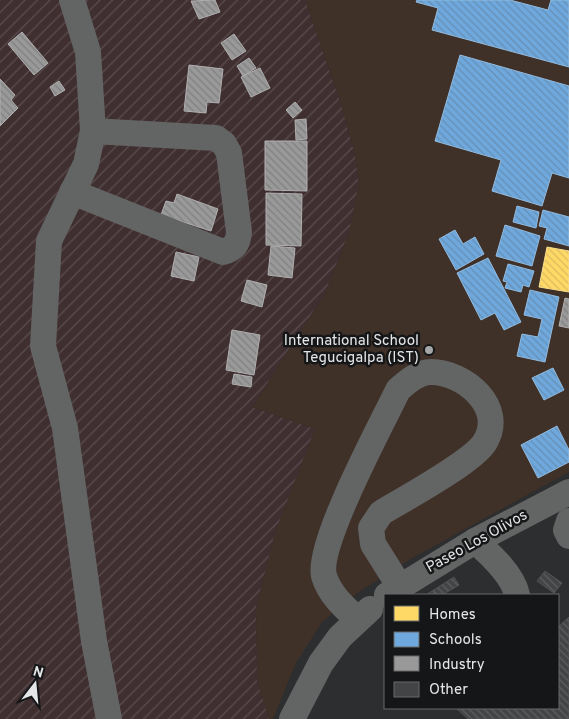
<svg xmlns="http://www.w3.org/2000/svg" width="569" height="719" font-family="Overpass,sans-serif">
	<defs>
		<pattern id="industrial-furrows" width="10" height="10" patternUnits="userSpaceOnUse" patternTransform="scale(1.25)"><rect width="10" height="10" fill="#402f31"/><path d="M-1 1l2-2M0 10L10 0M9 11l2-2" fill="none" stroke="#5b4d4f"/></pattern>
		<pattern id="homes-back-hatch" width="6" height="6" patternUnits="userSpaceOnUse" patternTransform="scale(1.25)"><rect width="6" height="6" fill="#ffd966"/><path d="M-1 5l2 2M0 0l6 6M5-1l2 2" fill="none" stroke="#dabb5f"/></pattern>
		<pattern id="schools-back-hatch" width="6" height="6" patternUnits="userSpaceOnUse" patternTransform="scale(1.25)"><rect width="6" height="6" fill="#6fa8dc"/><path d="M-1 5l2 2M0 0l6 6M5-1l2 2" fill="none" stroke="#648fb6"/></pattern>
		<pattern id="industry-back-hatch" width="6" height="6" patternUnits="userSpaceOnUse" patternTransform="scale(1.25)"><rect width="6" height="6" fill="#999"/><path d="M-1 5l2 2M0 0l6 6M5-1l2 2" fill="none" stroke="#808080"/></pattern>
		<pattern id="building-back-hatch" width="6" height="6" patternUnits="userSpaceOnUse" patternTransform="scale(1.25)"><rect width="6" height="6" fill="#434446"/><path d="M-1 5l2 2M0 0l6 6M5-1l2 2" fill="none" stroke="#5e5f61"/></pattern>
	</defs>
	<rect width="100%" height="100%" fill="#2c2e2f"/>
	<path fill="url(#industrial-furrows)" d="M0,0H305L341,104L355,155L359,184L349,232L325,293L252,407L315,429L275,533L256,608L257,680L269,719H0Z"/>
	<path fill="#3f3028" d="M305,0H569V472L409,560L359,592L322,622L296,663L273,719H269L257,680L256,608L275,533L315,429L252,407L325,293L349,232L359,184L355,155L341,104Z"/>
	<path fill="url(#homes-back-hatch)" stroke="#f7dd8d" d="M547,247L569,251V292L539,287Z"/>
	<g fill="url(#schools-back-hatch)" stroke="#92bbdf">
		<path d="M417,0H510L548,10L551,0H569V67L432,30L438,8L416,2Z"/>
		<path d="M460,55L569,86V178L552,173L542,206L492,191L501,160L435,141Z"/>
		<path d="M517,206L539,212L536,228L513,222Z"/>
		<path d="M543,210L569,217V246L544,239L547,228L539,226Z"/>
		<path d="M505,225L540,236L532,266L496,256Z"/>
		<path d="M455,230L463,244L475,237L484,254L456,270L439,239Z"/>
		<path d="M488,258L521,322L504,330L495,313L481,320L457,273Z"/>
		<path d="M508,264L534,271L529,287L523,285L521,292L505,288L507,282L503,281Z"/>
		<path d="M530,290L559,297L545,362L517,356L522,334L538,337L542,319L524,315Z"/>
		<path d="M553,368L564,390L544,400L532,378Z"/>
		<path d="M557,426L569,450V462L538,478L521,445Z"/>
	</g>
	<g fill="url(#industry-back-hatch)" stroke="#b0b0b0">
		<path d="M215,0L220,12L199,19L191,1Z"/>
		<path d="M22,32L48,63L34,75L8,44Z"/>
		<path d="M234,34L246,51L232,60L221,43Z"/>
		<path d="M249,58L256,68L243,76L237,66Z"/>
		<path d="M189,65L223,69L219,103L207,102L206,113L184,111Z"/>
		<path d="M260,68L270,88L251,97L241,77Z"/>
		<path d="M0,79L15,95L11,100L18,108L0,126Z"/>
		<path d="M59,81L65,90L55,96L50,87Z"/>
		<path d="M295,102L302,110L293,118L286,110Z"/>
		<path d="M306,119L307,139L296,140L295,120Z"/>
		<path d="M265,141H307V191L265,190Z"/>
		<path d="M266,193L302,194L301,246L266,245Z"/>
		<path d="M177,194L218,209L211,231L161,215L166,201L174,203Z"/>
		<path d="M271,246L295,248L292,278L268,275Z"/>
		<path d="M176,252L199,257L194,281L171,276Z"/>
		<path d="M247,280L267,285L262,307L241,301Z"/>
		<path d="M565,298L569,299V328L559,326Z"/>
		<path d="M232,330L260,335L254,375L226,370Z"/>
		<path d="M234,374L252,377L251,387L232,384Z"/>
	</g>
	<g fill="url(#building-back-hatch)" stroke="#515354">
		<path d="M545,571L562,583L554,593L537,581Z"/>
		<path d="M454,577L459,585L442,595H426Z"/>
		<path d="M569,617V719H468L456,708H558V627Z"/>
	</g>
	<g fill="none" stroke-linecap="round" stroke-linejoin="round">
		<g stroke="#636464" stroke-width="26">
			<path d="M72,0L88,52L93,131L86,164L49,241L43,346L65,428L94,641L109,719"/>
			<path d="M72,192L223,252C234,249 238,244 239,232L229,153L224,144L216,138L93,131"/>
			<path d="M569,521L566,530L569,536"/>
			<path d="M475,541C490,554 513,575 517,595"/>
			<path d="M387,595L475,541L569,492"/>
			<path d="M358,620C344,607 330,595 324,576C316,545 382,424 398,390C407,382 418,372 431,372C464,372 506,407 485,442C473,462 404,499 381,513L371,528L373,544L400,587"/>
			<path d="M292,719L321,663L340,637L370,609"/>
		</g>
	</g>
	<circle fill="#a4a6a7" stroke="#151617" stroke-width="2" cx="429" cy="350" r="5"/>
	<g text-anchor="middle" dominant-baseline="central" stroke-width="5" stroke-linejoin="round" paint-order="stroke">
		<g font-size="15" fill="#e4e6e7" stroke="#151617" text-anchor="end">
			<text x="419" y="341">International School<tspan x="419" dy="17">Tegucigalpa (IST)</tspan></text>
		</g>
		<g font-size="15" fill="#e4e6e7" stroke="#151617">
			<text transform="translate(477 542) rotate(-29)">Paseo Los Olivos</text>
		</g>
	</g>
	<rect x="384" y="594" width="175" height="115" fill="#151617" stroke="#68696a"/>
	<rect x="394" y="606" width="25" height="15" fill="#ffd966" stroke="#68696a"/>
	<text x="429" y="619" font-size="15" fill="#e4e6e7">Homes</text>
	<rect x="394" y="632" width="25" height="15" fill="#6fa8dc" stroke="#68696a"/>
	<text x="429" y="644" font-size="15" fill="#e4e6e7">Schools</text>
	<rect x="394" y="656" width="25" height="15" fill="#999999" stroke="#68696a"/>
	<text x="429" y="669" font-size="15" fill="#e4e6e7">Industry</text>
	<rect x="394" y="682" width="25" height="15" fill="#434446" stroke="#68696a"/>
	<text x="429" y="694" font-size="15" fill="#e4e6e7">Other</text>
	<g transform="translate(35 684) rotate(16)" stroke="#151617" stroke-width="4" paint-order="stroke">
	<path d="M0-4L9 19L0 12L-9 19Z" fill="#e4e6e7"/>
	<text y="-8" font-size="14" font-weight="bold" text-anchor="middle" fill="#e4e6e7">N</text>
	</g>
</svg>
